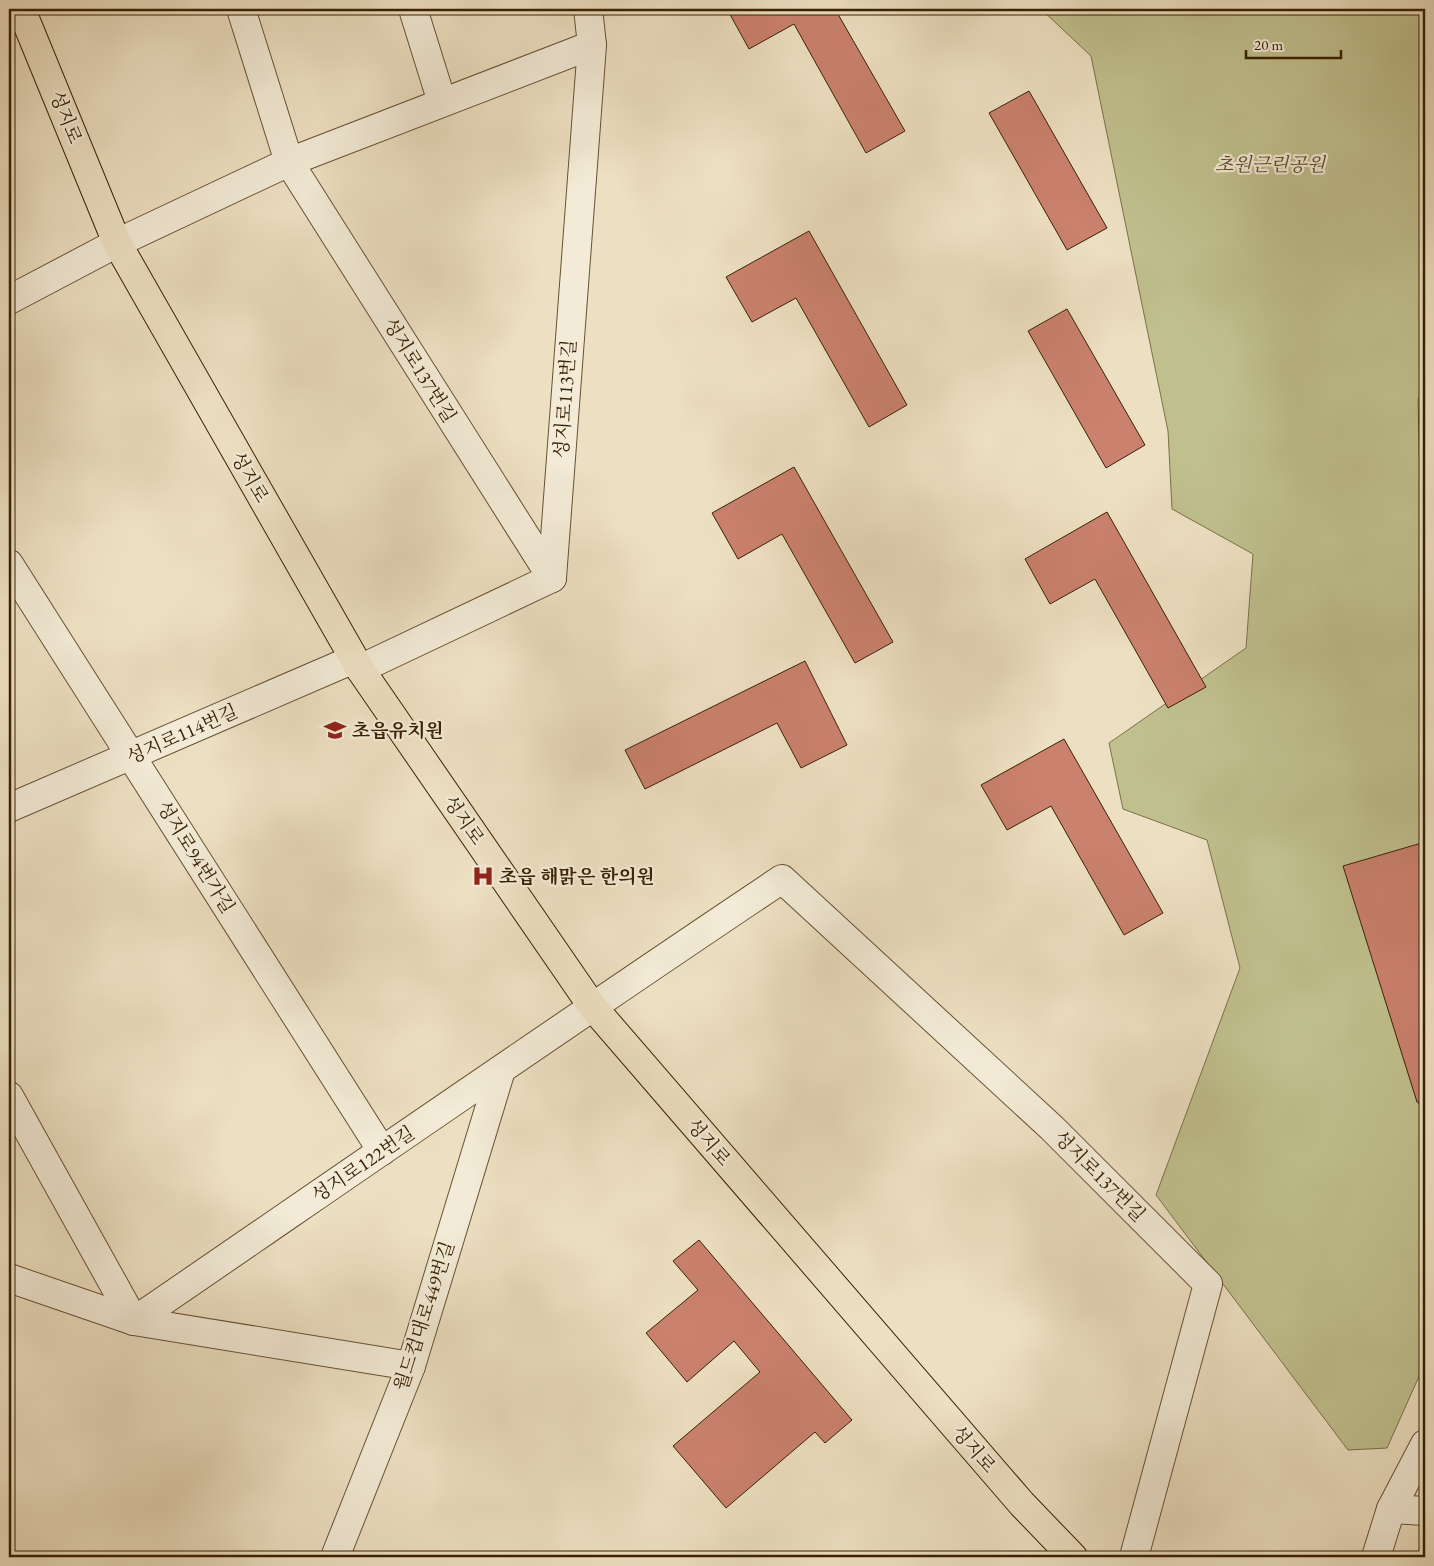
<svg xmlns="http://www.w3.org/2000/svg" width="1434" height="1566" font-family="'EB Garamond','Noto Serif KR',serif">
	<rect width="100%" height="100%" fill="#ede0c2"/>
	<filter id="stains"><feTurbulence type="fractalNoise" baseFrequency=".004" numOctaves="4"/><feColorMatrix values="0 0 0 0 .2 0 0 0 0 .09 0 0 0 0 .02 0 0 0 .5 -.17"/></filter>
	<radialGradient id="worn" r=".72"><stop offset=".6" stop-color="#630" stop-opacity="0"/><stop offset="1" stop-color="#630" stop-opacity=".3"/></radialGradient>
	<path fill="#c0c08e" stroke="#7c7048" d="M1041,9H1425V387L1418,399L1421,520L1425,538V1363L1387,1448L1348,1450L1156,1195L1240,968L1207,840L1123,809L1109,743L1246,648L1253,554L1172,509L1168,431L1091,56Z"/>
	<g fill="#ca816e" stroke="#392102">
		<path d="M727,9H835L905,131L866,153L794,24L749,49Z"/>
		<path d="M1029,91L1107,228L1067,250L989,113Z"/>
		<path d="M809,231L907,405L869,427L796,298L752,322L726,277Z"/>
		<path d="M1067,309L1145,445L1106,468L1028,331Z"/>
		<path d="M794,467L893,642L855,663L782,534L738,559L712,513Z"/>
		<path d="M1107,512L1206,687L1168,708L1095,579L1050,604L1025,559Z"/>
		<path d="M805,661L847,745L801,768L777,723L645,789L625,750Z"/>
		<path d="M1064,739L1163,913L1124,935L1051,806L1007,830L981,785Z"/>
		<path d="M1425,842V1108L1417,1102L1343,866Z"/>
		<path d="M699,1240L852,1420L825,1443L815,1432L726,1508L673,1446L760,1372L734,1341L687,1382L646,1333L698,1290L673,1261Z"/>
	</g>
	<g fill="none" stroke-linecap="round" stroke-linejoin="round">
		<g stroke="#665132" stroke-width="30">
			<g id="minor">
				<path d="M241,9L289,162L552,578"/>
				<path d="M413,9L442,102"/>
				<path d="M9,300L117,243L289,162L592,45"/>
				<path d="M9,564L382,1151"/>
				<path d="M552,578L592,45L588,9"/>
				<path d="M360,669L552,578"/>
				<path d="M9,808L354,659"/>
				<path d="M9,1096L134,1321"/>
				<path d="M9,1278L134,1321L411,1366"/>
				<path d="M134,1321C350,1173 565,1024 782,879L1052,1128L1208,1284L1134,1557"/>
				<path d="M1391,1509L1425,1511"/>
				<path d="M335,1557L411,1366L501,1070"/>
				<path d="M1376,1557L1391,1509L1425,1444"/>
			</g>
		</g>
		<g stroke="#392102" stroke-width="30">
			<path id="major" d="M21,9L117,243L360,669L592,1006L1022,1504L1073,1557"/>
		</g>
		<use href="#minor" stroke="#f3ebd7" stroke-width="28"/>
		<use href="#major" stroke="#ede0c2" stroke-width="28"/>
	</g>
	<defs>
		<g id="school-bare" transform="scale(1.725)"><path d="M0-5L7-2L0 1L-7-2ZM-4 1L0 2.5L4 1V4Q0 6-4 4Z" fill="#8f2418" stroke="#f3ebd7" stroke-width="2.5" paint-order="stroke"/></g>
		<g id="hospital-bare" transform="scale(1.725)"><path d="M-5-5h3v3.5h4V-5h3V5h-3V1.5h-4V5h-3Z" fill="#8f2418" stroke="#f3ebd7" stroke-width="2.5" paint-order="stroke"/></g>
	</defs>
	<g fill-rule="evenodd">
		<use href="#school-bare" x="335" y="730"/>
		<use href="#hospital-bare" x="483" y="876"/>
	</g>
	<g text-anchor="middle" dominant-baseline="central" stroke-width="4.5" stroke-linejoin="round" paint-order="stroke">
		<g font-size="19" fill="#392102" stroke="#f3ebd7">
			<text transform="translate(66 117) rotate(68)">성지로</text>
			<text transform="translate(420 370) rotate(58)">성지로137번길</text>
			<text transform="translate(565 399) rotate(-86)">성지로113번길</text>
			<text transform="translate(250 477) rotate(60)">성지로</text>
			<text transform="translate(182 734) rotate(-24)">성지로114번길</text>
			<text transform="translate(464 820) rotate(55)">성지로</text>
			<text transform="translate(196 857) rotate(58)">성지로94번가길</text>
			<text transform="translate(709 1142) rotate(49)">성지로</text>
			<text transform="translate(363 1164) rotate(-34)">성지로122번길</text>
			<text transform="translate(1100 1176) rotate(45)">성지로137번길</text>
			<text transform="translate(424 1316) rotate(-72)">월드컵대로449번길</text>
			<text transform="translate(974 1449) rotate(49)">성지로</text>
		</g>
		<g font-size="19" font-style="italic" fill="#5b4925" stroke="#f3ebd7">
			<text x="1270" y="164">초원근린공원</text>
		</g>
		<g font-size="19" font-weight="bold" fill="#392102" stroke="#f3ebd7" text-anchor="start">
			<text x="352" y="730">초읍유치원</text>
			<text x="499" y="876">초읍 해맑은 한의원</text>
		</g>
	</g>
	<rect width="1434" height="1566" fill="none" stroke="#ede0c2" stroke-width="30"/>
	<rect x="10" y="10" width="1414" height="1546" fill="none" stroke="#392102" stroke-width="2.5"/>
	<rect x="15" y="15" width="1404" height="1536" fill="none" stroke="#392102"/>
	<path d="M1246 50v8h95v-8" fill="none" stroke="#392102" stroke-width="2.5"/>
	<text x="1254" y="50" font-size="15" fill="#392102" stroke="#f3ebd7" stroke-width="4" paint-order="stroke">20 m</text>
	<rect width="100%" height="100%" filter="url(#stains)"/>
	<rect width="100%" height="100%" fill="url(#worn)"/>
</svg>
